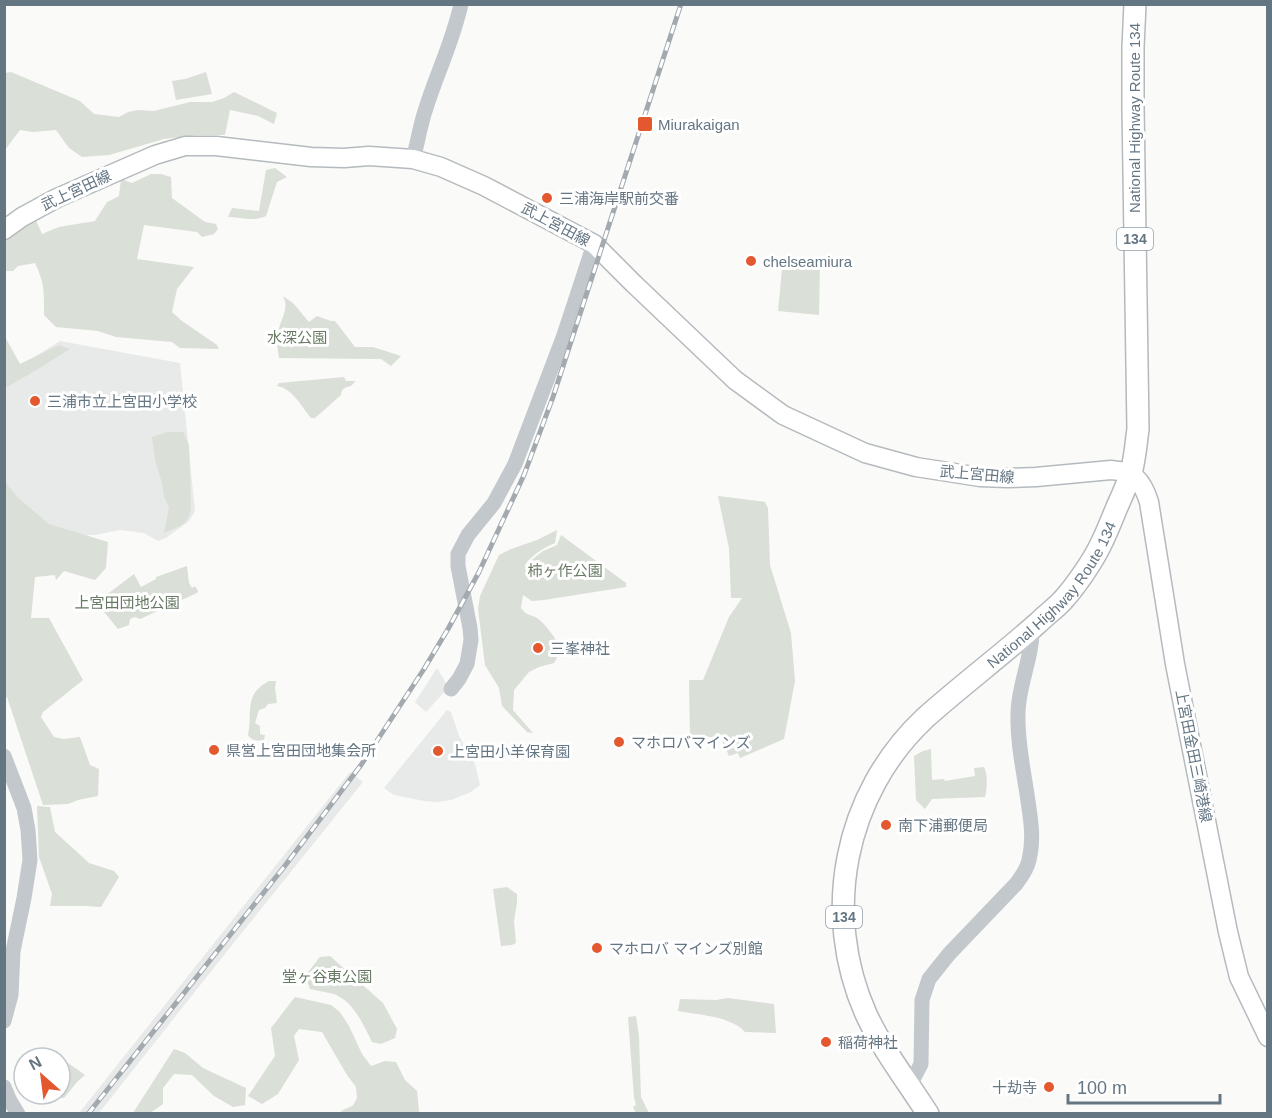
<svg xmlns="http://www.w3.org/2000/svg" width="1272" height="1118" font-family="Helvetica,'Noto Sans JP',sans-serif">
	<rect width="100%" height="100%" fill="#fafaf8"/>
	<g fill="#e8e9e9">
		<path d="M60,341L180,363L195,511L189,521L166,538L158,541L144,533L120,530L95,535L67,536L5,503L4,376Z"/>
		<path d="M437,668L447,685L446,690L426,712L415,702Z"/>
		<path d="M447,710L451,712L459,736L475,764L480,785L471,792L451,800L439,802L424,801L394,795L384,788Z"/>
		<path d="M350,772L363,782L228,950L99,1113H79Z"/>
	</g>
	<g fill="#dadfd7">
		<path d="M11,72L80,101L94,114L119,117L128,112L138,110L154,111L190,102H212L224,98L234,92L277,113L274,124L258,116L230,110L225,135H196L164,139L109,155L82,157L69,148L56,130L33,132L20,130L5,150V73Z"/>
		<path d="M206,72L212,94L176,100L172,81L185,79Z"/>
		<path d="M275,168L287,177L277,182L266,216C254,222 241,217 228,217L232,208L259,211L266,170Z"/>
		<path d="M151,174H161L171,177L172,198L205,222L216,224L218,229L214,234L202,237L197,232L144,225L137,259L194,267L177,289L172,312L182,321L217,345L219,349L180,348L172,342L116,337L98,331L56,327L44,315C44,292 45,284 35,263L18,266L13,271H5V282V235L33,214L42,234L59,227L95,221L107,202L119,196L121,179L132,183Z"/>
		<path d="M783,259L820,261L819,315L778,311Z"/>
		<path d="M283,296L293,303L309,322L317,316L331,321H335L355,347H373L401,356L391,366L381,359L279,358C278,350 276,341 278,333C280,320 290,309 283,296Z"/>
		<path d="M4,335L20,364L59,345L70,349L28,375L5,388Z"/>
		<path d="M344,377L346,381H355V382L351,386C345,387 341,389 341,395L315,418H311C302,407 292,388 277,386L279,383Z"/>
		<path d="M167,432H183L189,445L191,508C188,526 179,526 164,533L169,508L164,496L162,483L155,460L152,437Z"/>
		<path d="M5,482L17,497L49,524L108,542L106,568L95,580L64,571L56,580L55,575L35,577L31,618H49L83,680L43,712L41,717L54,737L63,739L80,737L90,765L99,769L98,796L78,800L68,804L43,805L7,697H5Z"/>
		<path d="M718,496L765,502L768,508L770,565L791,633L795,681L784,739L740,758L738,753L729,756L721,738L690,735L689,680H703L729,617L742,598H731L729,548Z"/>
		<path d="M557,530L555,543C543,548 532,555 524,566L543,551L557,545L561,535L626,583V587L544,600L532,601L523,595L521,608C527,616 530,614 537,618C546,624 556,640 562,649L554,663L539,667L529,672L514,690L513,710L533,733L527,732L502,706L499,688L485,665L478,609L480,596L499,555L511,549L537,540Z"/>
		<path d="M187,566L189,583L192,588L195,586L198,591L197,593L140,619L135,617L130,619L129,625L118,629L95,601L101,599L134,574L141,587L156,579V577Z"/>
		<path d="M269,681H276L275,688L277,703L268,704L265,708L259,710L255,723L260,726V734L265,735L264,740C258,742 251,740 248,735C253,712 243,695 269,681Z"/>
		<path d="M931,749L932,780L944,779L945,781L975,776L974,768L984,767C988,775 987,788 985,797L932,799L925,809L916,800L914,756L923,751Z"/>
		<path d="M37,806L50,807L55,832L89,863L114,871L119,877L101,907L86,906H50L52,894L39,857Z"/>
		<path d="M507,887L517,894V903L514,921L516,943L512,945L501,946L493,889Z"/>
		<path d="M330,956L383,1003L397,1029L395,1038L381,1044L372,1042C363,1024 354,1002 334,994C326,992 318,991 310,989L305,976L320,957Z"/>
		<path d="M295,997L331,1005L340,1012L349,1026L362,1054L371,1066L385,1061L396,1062L405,1080L417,1091L419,1111L421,1113H339L343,1110L352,1106L354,1104L357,1098L356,1087L347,1075L322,1032L299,1029L294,1036L299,1060L278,1094L262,1104L248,1096L275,1056L271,1028Z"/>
		<path d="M728,998L774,1004L776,1033L745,1032C731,1016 698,1015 678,1011L680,999L716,1000Z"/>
		<path d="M636,1016L639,1036L641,1097L649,1113H636L633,1107L636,1105L634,1097L628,1017Z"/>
		<path d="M174,1049L185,1053L203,1068L246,1088L245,1105L233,1107L214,1096L192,1075L174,1074L163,1088V1104L150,1113H133Z"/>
		<path d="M54,1053L85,1075L77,1082L64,1098H57L55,1094H60V1058H46Z"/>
	</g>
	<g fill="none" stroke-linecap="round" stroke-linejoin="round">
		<g stroke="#b5babe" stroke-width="21">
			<path id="major" d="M4,230L22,217L57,198L155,155L185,146H216L311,157L344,158L369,156L413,159L441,167L484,186L594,244L634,284L735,380L783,415L865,453L916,467L980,477L1007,478L1036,477L1111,470C1135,472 1142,480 1149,502L1175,664L1228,932L1239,977L1268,1037"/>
		</g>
		<g stroke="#b4b9bd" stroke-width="24">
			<g id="highway">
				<path id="s1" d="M928,1114C907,1081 882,1049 866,1014C821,913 844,794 925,718C962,685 1002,655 1039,622C1047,614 1056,608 1063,600C1075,587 1093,561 1101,544C1107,532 1112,519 1117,507C1122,496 1127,485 1131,473C1135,459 1136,443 1138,429L1133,107V47L1135,4"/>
			</g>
		</g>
		<g stroke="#c3c8cc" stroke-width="15">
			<path d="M413,159C418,142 420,125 426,108C437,73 453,41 461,4"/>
			<path d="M451,689L459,679L467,664L471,640L470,628L458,566V554L468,535L494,503L515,464L563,338L594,244"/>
			<path d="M4,756L24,808L28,830L30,860L24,898L13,951L11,995L4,1021"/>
			<path d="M910,1085L921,1064L922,1000L929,979L949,954L1016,884C1021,877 1027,870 1029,860C1034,840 1031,821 1028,801C1024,772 1017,743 1018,714C1018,685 1033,657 1032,628"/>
			<path d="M4,1087L9,1099L18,1114"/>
		</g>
		<use href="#major" stroke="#fff" stroke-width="18"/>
		<use href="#highway" stroke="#fff" stroke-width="21"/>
		<g stroke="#a2aab0" stroke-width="5">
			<path id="rail" d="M88,1114L284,867L361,765L424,669L448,629L479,572L524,475L553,397L681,4"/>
		</g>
		<use href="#rail" stroke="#fff" stroke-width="3" stroke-dasharray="9" stroke-linecap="butt"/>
	</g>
	<g fill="#e3582e" stroke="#fff" stroke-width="2">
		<rect x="637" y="116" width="16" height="16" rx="3"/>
		<circle cx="547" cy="198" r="6"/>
		<circle cx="751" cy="261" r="6"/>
		<circle cx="35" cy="401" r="6"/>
		<circle cx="538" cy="648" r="6"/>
		<circle cx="619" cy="742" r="6"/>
		<circle cx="214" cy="750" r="6"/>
		<circle cx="438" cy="751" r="6"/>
		<circle cx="886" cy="825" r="6"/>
		<circle cx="597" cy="948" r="6"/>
		<circle cx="826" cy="1042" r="6"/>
		<circle cx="1049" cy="1087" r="6"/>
	</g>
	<g text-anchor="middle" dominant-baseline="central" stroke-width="6" stroke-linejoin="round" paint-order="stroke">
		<g fill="#fff" stroke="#939fa8" stroke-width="1.5">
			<rect x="1117" y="228" width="36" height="22" rx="4.5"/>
			<rect x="826" y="906" width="36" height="22" rx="4.5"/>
		</g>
		<g font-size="14" font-weight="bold" fill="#657683">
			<text x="1135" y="239">134</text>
			<text x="844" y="917">134</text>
		</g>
		<g font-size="15" fill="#657683" stroke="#fff">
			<text transform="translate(1134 118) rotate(-90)">National Highway Route 134</text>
			<text transform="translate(76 190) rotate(-25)">武上宮田線</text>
			<text transform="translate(556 224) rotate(28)">武上宮田線</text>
			<text transform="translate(977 474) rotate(5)">武上宮田線</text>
			<text stroke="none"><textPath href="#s1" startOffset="618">National Highway Route 134</textPath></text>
			<text transform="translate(1194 756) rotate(79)">上宮田金田三崎港線</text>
		</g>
		<g font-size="15" fill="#657683" stroke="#fff" text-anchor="start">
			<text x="658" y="124">Miurakaigan</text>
			<text x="559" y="198">三浦海岸駅前交番</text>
			<text x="763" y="261">chelseamiura</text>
			<text x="47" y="401">三浦市立上宮田小学校</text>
			<text x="550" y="648">三峯神社</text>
			<text x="631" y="742">マホロバマインズ</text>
			<text x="226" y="750">県営上宮田団地集会所</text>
			<text x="450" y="751">上宮田小羊保育園</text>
			<text x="898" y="825">南下浦郵便局</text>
			<text x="609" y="948">マホロバ マインズ別館</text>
			<text x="838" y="1042">稲荷神社</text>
			<text x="1037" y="1087" text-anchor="end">十劫寺</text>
		</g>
		<g font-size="15" fill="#687a64" stroke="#fff">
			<text x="297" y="337">水深公園</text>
			<text x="565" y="570">柿ヶ作公園</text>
			<text x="127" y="602">上宮田団地公園</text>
			<text x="327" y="976">堂ヶ谷東公園</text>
		</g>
	</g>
	<rect width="1272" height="1118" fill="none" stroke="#657683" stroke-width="12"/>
	<g transform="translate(42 1076) rotate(332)"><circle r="28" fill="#ffffff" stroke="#c1c8cd" stroke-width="1.5"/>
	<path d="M0-4.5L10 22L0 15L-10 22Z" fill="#e3582e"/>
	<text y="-9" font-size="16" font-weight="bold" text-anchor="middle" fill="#657683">N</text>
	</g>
	<path d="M1068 1094v9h152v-9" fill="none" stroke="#657683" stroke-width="3"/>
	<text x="1077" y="1094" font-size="18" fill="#657683" stroke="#ffffff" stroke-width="4.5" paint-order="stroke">100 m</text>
</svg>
